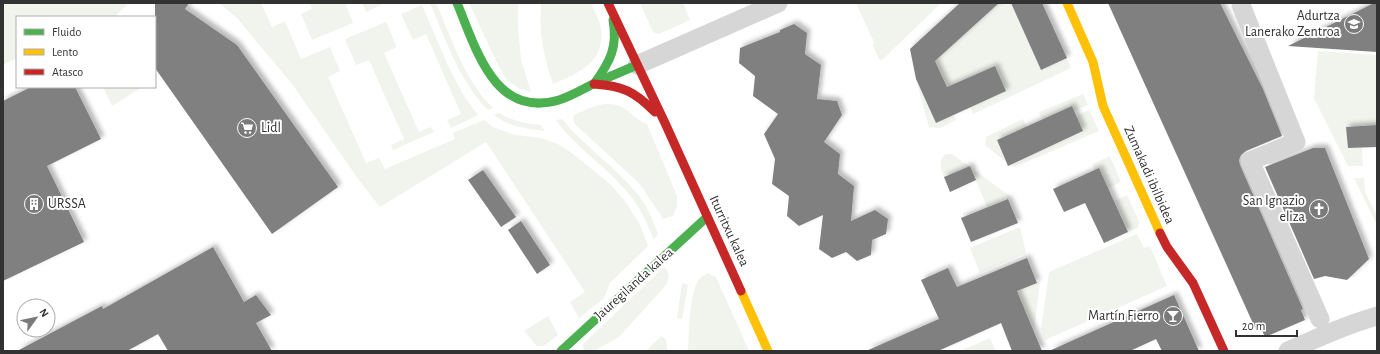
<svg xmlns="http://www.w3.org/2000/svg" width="1380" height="354" font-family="'Alegreya Sans',sans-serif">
	<defs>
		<filter id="shadow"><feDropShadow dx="3.5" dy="-3.5" stdDeviation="2" flood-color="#0004"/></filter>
	</defs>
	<rect width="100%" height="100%" fill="#fff"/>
	<g fill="#f1f4ed">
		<path d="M3,3H129L114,17H17V58L3,65Z"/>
		<path d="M219,3H261L272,27L285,21L301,59L330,47L340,71L328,77L366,163L379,158L385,169L455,139L453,133L484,120L493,127L515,135L541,138L558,144L572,153L610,184L625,201L640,225L648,246L610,283L604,298L579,318L570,302L585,292L486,142L380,207L361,183L292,84L237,18Z"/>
		<path d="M310,3H345L353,23L312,40L301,14L312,9Z"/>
		<path d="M362,3H385L366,12Z"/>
		<path d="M430,3H436C452,39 464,80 493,108L488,110C459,81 446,40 430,3Z"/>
		<path d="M469,3H518V28L521,60L531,92L520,89L508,81L500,69Z"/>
		<path d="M541,3H591C594,11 600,20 601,29C605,62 579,73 553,84C543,54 539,34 541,3Z"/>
		<path d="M640,3H683L690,20L659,34L653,32Z"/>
		<path d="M856,3H940V4L882,60L879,59L873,46L874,42Z"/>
		<path d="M999,3H1011L1041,70L1067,59L1071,68L973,114L970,107L1006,91L995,66L947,87L935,61Z"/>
		<path d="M422,5L450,70L464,96L478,115L451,128L447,120L461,114L426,34L413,40L401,14Z"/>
		<path d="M386,22L397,47L384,53L419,132L431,127L434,132L393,150L391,145L404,139L369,60L356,65L345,39Z"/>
		<path d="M1318,51L1377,55V125L1346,127L1348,148H1362L1363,166H1348L1314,98Z"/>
		<path d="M916,79L936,123L954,115L956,120L940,128L929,127Z"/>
		<path d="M103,87H143L112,106Z"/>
		<path d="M1083,94L1088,105L1074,111L1042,120L1039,112Z"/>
		<path d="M604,104C608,104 613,104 617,105C629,109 635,120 647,124L677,196V206L673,216L663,219L639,183L575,124L573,119L574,115L592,107Z"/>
		<path d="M1089,110L1099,131L1015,167L1009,165L1083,132L1076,116Z"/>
		<path d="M499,113C513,121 525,124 541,125L545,131C526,129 509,127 494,115Z"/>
		<path d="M562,119C585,147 616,167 639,196C648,207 653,221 658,234L654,240C648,226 642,211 633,199C611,169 577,150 556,120Z"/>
		<path d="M1023,119L1027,127L997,141L1006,162L985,145L986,137Z"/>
		<path d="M946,154H952L1011,197L987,207L970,166L944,177C941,167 937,161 946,154Z"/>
		<path d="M1110,156L1121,182L1108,188L1099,168L1094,171L1093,164Z"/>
		<path d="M1354,178H1364L1365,192L1377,216V225Z"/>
		<path d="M1127,195L1139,222L1138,228L1128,232L1114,201Z"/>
		<path d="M1020,227L1026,253L980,273L970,248Z"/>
		<path d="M1137,234L1144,248L1150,246L1167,286L1045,340L1041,329L1049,272Z"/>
		<path d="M664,267C670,273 669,277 667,284L619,337L594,351H584L582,345Z"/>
		<path d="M708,273L716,277L749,351H688C689,334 689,298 697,283C699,278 703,275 708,273Z"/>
		<path d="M1040,281L1034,332L1017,291Z"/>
		<path d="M682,283L688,285L682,319L677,318Z"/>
		<path d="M548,316L558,335L544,346H537L524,331Z"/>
		<path d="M661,336L665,338L667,345V351H646Z"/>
		<path d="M990,338L996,351H960Z"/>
	</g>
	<g fill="#808080" filter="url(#shadow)">
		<path d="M155,3H189L185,9L237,45L338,187L272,234L155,68Z"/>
		<path d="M960,3H999L935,61L947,87L995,66L1006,91L936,123L916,79L910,49Z"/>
		<path d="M1011,3H1042L1067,58L1041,70Z"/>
		<path d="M1108,3H1220L1263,89L1282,136L1246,151L1241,155L1239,160L1240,165L1303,309L1301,310L1305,320L1265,337L1261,328L1256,330Z"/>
		<path d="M1374,3H1377V52L1288,46Z"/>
		<path d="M794,24L807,33L805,54L821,65L817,99L837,101L842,115L824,142L840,154L838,174L854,186L851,221L875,210L888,219L886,234L872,240L871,255L857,261L846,252L832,258L819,249L823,215L799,226L787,216L789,196L772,184L775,159L764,134L778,114L753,96L755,76L739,63L740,48L780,32V30Z"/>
		<path d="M31,87H75L101,139L47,166L84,242L3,281V101Z"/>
		<path d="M1072,106L1083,131L1008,166L997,140Z"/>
		<path d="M1377,125V147L1348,148L1346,127Z"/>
		<path d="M1313,148H1325L1369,259L1347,280L1325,276L1314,279L1265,167Z"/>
		<path d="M970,166L976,180L950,192L944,177Z"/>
		<path d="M1099,168L1128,232L1104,243L1085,203L1064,212L1053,189Z"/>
		<path d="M483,170L516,217L501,227L468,180Z"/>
		<path d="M1008,199L1018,223L971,242L961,218Z"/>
		<path d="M521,221L550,265L537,274L508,230Z"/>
		<path d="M213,247L244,302L256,295L271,315L256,323L272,351H168L158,334L127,351H17L102,306L103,309Z"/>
		<path d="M1027,258L1037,283L1017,291L1042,351H1012L1001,323L938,351H866L939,319L921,280L948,268L957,287Z"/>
		<path d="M1174,295L1199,351H1162L1156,339L1130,351H1049Z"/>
	</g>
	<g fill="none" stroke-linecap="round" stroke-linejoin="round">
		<g stroke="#d6d6d6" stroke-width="19">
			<path d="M1241,5L1296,142L1250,161L1320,319"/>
			<path d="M637,65L778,3"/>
			<path d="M1288,351C1317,338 1346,325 1377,316"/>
		</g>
		<g stroke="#4caf50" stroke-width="9">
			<path d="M457,3C476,48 494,119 559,100C572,96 583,89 595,83C609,77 623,71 637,65"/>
			<path d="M594,84C610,62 618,47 613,20"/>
			<path d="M561,351L707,217"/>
		</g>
		<g stroke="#ffc107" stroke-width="9">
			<path d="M1067,3L1093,62L1103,106L1160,233"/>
			<path d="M741,291L768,351"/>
		</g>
		<g stroke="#c62828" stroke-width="9">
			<path d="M608,3L665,123L741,291"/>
			<path d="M594,84C623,86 634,91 655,112"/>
			<path d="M1160,233L1167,247L1193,283L1224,351"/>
		</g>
	</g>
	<defs>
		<g id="university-disc" transform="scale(1)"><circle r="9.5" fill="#7a7a7a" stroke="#fff"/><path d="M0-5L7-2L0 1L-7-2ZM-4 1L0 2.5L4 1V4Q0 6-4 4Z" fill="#fff"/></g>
		<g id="supermarket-disc" transform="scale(1)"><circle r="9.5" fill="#7a7a7a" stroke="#fff"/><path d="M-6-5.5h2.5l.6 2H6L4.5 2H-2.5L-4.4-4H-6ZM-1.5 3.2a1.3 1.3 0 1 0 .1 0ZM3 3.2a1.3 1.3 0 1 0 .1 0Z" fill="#fff"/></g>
		<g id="building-disc" transform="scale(1)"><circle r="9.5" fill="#7a7a7a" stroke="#fff"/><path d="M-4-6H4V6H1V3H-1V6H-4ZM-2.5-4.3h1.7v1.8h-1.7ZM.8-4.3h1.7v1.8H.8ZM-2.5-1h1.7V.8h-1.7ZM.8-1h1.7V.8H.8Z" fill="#fff"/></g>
		<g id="church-disc" transform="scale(1)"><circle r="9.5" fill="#7a7a7a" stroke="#fff"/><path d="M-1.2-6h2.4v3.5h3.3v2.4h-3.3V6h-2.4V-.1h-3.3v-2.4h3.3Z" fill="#fff"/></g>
		<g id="bar-disc" transform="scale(1)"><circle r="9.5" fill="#7a7a7a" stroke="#fff"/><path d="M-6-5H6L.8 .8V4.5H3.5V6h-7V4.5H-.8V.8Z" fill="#fff"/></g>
	</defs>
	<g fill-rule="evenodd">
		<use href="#university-disc" x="1354" y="24"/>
		<use href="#supermarket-disc" x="247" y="128"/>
		<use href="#building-disc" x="34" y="204"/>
		<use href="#church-disc" x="1319" y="209"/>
		<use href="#bar-disc" x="1173" y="316"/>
	</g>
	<g text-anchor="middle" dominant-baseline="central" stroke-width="4" stroke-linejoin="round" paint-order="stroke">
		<g font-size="14" fill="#323232" stroke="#fff" text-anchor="end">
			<text x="1340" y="16">Adurtza<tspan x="1340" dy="16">Lanerako Zentroa</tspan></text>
			<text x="261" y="128" text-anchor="start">Lidl</text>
			<text x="1305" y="201">San Ignazio<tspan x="1305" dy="16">eliza</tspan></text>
			<text x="48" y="204" text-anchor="start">URSSA</text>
			<text x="1159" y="316">Martín Fierro</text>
		</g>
		<g font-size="14" fill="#323232" stroke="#fff">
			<text transform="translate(1149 175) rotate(66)">Zumakadi ibilbidea</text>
			<text transform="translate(729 231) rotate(65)">Iturritxu kalea</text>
			<text transform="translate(634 284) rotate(-42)">Jauregilanda kalea</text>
		</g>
	</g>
	<rect width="1380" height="354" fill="none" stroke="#323232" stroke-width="8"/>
	<rect x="16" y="16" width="140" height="72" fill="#ffffff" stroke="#adadad"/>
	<rect x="24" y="29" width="20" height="6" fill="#4caf50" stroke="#adadad"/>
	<text x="52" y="36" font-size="12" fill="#323232">Fluido</text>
	<rect x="24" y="49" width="20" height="6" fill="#ffc107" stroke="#adadad"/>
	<text x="52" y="56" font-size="12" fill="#323232">Lento</text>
	<rect x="24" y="69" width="20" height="6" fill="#c62828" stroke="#adadad"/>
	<text x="52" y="76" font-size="12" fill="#323232">Atasco</text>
	<g transform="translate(36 318) rotate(57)"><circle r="19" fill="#ffffff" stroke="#adadad"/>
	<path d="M0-3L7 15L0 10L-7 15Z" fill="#7a7a7a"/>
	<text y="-6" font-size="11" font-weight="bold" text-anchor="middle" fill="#323232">N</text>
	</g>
	<path d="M1236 330v6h61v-6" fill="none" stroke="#323232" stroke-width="2"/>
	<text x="1242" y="330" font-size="12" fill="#323232" stroke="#ffffff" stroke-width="3" paint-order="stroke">20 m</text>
</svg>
